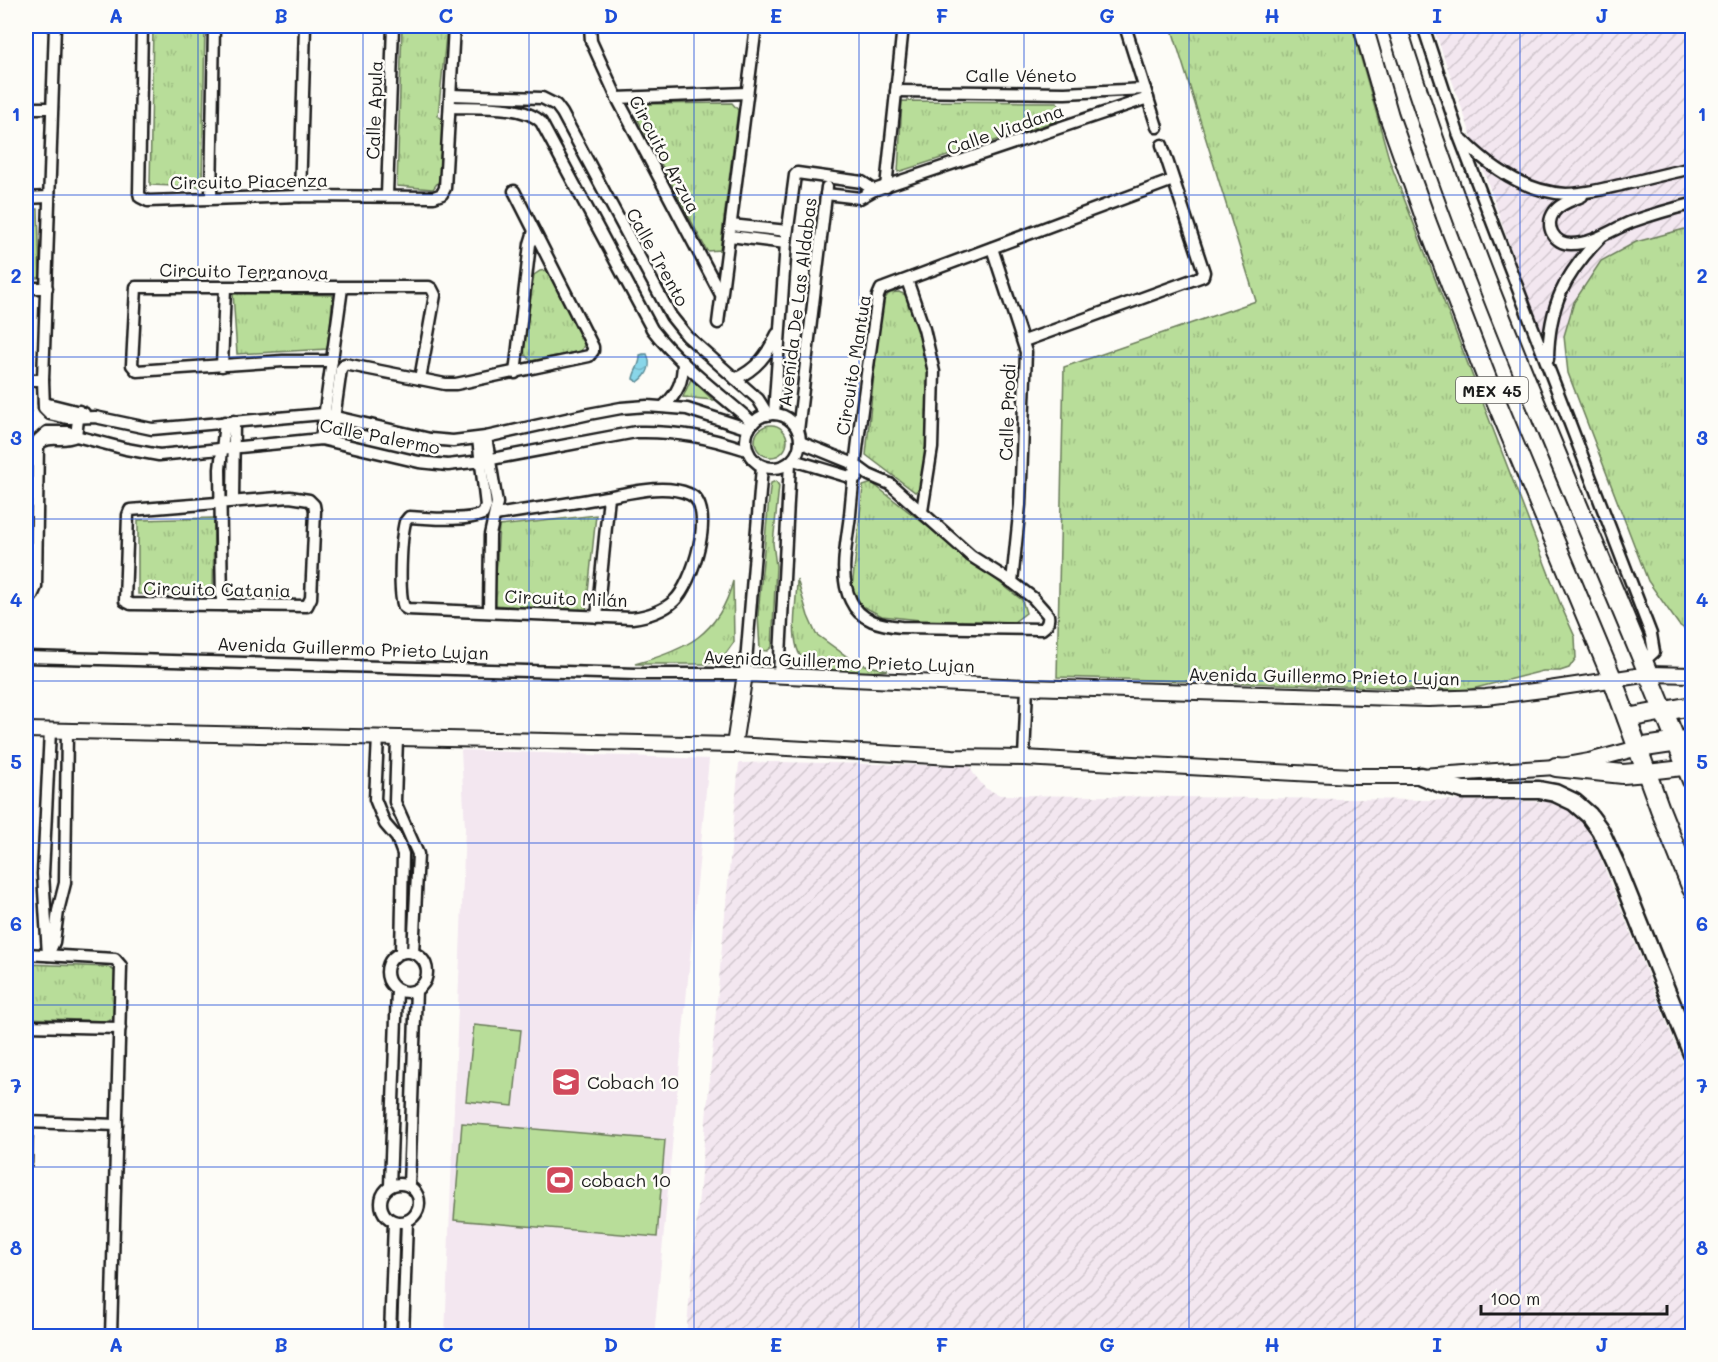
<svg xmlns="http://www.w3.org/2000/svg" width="1718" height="1362" font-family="Mali,sans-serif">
	<defs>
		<pattern id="industrial-furrows" width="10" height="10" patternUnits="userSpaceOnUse" patternTransform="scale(1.5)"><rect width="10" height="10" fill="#f3e7f0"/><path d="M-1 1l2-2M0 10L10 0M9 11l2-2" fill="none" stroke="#d0c6cd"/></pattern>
		<pattern id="grass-tufts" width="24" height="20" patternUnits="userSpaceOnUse" patternTransform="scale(1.5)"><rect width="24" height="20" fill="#b8dd99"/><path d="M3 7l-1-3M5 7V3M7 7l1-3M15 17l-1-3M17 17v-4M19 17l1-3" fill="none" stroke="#9ebd83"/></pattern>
		<pattern id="water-waves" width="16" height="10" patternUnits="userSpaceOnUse" patternTransform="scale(1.5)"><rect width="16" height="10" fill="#89d6e9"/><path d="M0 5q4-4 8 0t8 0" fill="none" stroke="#76b7c7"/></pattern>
	</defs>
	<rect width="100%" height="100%" fill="#fdfcf7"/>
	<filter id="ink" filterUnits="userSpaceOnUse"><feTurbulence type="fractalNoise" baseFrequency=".0167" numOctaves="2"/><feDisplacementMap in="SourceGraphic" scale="12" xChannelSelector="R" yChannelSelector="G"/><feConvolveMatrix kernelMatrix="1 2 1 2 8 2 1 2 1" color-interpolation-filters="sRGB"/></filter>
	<g filter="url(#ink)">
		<path fill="#f3e7f0" d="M461,750L709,759L654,1336H445L465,828Z"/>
		<g fill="url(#industrial-furrows)">
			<path d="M1433,26H1692V227L1636,242L1574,302L1564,336L1545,346Z"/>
			<path d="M777,762L970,766L973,773L985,788L1000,795L1515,801L1549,802L1568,808L1582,822L1594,842L1692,1085V1336H686L739,763Z"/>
		</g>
		<g fill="url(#grass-tufts)" stroke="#6a7c5a" stroke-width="1.5">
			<path d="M153,26H205L202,187L150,185Z"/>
			<path d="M402,26H447L438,116L447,123L439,181L433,189L397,186Z"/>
			<path d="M1171,26H1352L1390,162L1562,608L1575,637L1576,658L1569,668L1560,671H1543L1468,690L1057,677L1064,367L1256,301Z"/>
			<path d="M902,101L1057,102L1061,110L1056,121L898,172Z"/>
			<path d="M732,103L738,110L720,250L707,251L637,118L643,104Z"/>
			<path d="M26,209H38L40,278H26Z"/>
			<path d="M1692,227V634L1679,625L1648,581L1568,373L1564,336L1574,302L1601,261L1636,242Z"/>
			<path d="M547,270L585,343L581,351L531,361L523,353L534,275L540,271Z"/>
			<path d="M899,292L908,296L930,372L923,487L915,492L866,455L880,313L884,300L889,293Z"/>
			<path d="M233,293L333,295L328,349L237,354Z"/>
			<path d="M691,379L713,400L683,397Z"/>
			<path d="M26,388H32L29,499H26Z"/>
			<circle cx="771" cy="441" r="16"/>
			<path d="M776,481L779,486L773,543L776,566L772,647L767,651L760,650L758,614L770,488L771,483Z"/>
			<path d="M872,483L1022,600L1026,613L1014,622L920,620L882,616L862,606L852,589L863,486Z"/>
			<path d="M596,515L586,612L494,605L499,526Z"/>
			<path d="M214,518L213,595L138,594V520Z"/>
			<path d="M797,579L808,616L816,634L856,663L888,670C863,673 806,682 797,648C791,627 797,600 797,579Z"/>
			<path d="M733,581L734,642L721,660L707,664H635C685,650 719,635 733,581Z"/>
			<path d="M26,964L108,967L115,971L113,1018L106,1021L26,1018Z"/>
		</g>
		<g fill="#b8dd99" stroke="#6a7c5a" stroke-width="1.5">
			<path d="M474,1025L521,1030L513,1106L466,1101Z"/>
			<path d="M462,1123L665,1140L657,1237L454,1220Z"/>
		</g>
		<path fill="url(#water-waves)" stroke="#5d8c97" stroke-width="1.5" d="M643,354H647C652,365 648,375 638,382L633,379C634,370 641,365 640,355Z"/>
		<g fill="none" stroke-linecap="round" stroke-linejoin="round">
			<g stroke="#1c1c1c" stroke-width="15">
				<g id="minor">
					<path d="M55,26L43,380L44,408L50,414L68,418L95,417L152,429L323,414L430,439L453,441L486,437L589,414L621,408L647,406L687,409L749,429"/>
					<path d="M142,26L139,193L140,197L148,201L300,196L434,197L442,194L445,188L454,26"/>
					<path d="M590,26L591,41L617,98L720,293"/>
					<path d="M1125,26L1157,127"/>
					<path d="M1423,26L1459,136L1651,634L1654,652L1644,661"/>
					<path d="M896,91L1065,93L1145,89"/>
					<path d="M451,95L542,98L556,105L562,113L671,316L687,336L758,399L768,415"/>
					<path d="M617,98L747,93"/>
					<path d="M451,107C476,108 523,104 541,122L652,329C680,365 719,393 753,423"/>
					<path d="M26,108H52"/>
					<path d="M1463,140C1491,168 1525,192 1566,194C1585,194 1603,189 1621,185C1645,179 1669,173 1692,168"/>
					<path d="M886,187L903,26"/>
					<path d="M826,194L860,198L874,190L1148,98"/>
					<path d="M387,195L393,26"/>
					<path d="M300,196L305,26"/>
					<path d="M1582,196C1573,200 1560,203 1554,212C1544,226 1554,244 1571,244C1593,244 1611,230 1631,222C1651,215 1671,209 1692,204"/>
					<path d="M26,198L48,197"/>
					<path d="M211,198L214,26"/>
					<path d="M731,225L787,231"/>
					<path d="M730,236L786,243"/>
					<path d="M992,248L1026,352L1020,505L1012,582"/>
					<path d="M907,280L924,329L934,372L932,448L922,511"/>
					<path d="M26,288H47"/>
					<path d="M718,323L756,26"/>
					<path d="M1024,341L1203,276L1204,272L1162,145"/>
					<path d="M1548,359C1549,305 1564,275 1601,237"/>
					<path d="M332,361H283L137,371L132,365L136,287H429L432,289L435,295L420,379"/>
					<path d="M222,366L225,288"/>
					<path d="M515,373L530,244L534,231"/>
					<path d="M735,379C757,369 767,355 777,334"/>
					<path d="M26,380H43"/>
					<path d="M44,403L84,413"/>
					<path d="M664,406C678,393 683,381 683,362"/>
					<path d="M774,414L786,243L795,175L797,173L862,182L874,190"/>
					<circle cx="773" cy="441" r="27"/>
					<path d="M798,431L827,187"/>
					<path d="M486,437L497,503L490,535L489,611"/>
					<path d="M321,439L342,288"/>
					<path d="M478,439L486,506L483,514C464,522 430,518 409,517L405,522C401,538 398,593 404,607L407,609L632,618C647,616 662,612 674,601C692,585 718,506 689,494C661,482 624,495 594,499C561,505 528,510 495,515"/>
					<path d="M331,440L340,376L341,369L345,364L445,384H456L589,356L593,351V347L514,191"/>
					<path d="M800,442L854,464L869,475L890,484L971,556L1012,582L1033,598L1048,615C1049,621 1047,626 1042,629L901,627C881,625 860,621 851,601C838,576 847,542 850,515C856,442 868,369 878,296L881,289L884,288L1173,180"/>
					<path d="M39,444C50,434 61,443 76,436L79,411"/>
					<path d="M793,460L853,478L857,477"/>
					<path d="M290,497L309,500L314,505L315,511L311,598L307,606L131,604L125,601L128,515L130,510Z"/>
					<path d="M233,501L234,421"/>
					<path d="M26,598L32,596L36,587L38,440L47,432H68L76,436L126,449L159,455L321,439L419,462L448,465L481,461L636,432C677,431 708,437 747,450"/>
					<path d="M222,605L220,469L225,422"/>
					<path d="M597,617L609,497"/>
					<path d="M26,657L637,674H745L762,467"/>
					<path d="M779,676L790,463"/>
					<path d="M378,737L375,799L385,824L397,838L403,854L401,953"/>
					<path d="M397,738L395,802L418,854L413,953"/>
					<path d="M1024,758L1027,687"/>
					<circle cx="407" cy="972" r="20"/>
					<path d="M26,954L115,959L121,966L111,1336"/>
					<path d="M48,955L54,942L58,911L65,883L67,731"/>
					<path d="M48,955L43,874L50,731"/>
					<path d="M26,1026L120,1028"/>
					<path d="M26,1122L117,1125"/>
					<path d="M26,1163L27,1122"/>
					<circle cx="400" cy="1203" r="19"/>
					<path d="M390,1186L397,990"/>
					<path d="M409,1186L416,990"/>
					<path d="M390,1336L394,1222"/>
					<path d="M403,1336L407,1221"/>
				</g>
			</g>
			<g stroke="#1c1c1c" stroke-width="18">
				<g id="tertiary">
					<path d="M26,730L734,745L953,757L1024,758L1351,776H1421L1556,767L1589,761L1638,748"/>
					<path d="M734,745L745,674L1027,687L1428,699L1486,697L1542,690L1650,674L1692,675"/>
					<path d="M1647,772L1692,767"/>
				</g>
			</g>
			<g stroke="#1c1c1c" stroke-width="21">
				<path id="secondary" d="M1421,776L1441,784L1463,790H1539L1555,793L1574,802L1589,815L1600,830L1617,867L1692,1054"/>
			</g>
			<g stroke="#1c1c1c" stroke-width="22">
				<g id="primary">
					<path d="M1363,26L1389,116L1427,223L1489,384L1612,678L1660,809L1692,889"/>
					<path d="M1397,26C1476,284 1592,530 1692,781"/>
					<path d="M1627,718L1692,706"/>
					<path d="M1638,748L1692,740"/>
					<path d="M1556,767L1623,774L1647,772"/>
				</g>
			</g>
			<use href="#minor" stroke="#fdfcf7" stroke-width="10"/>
			<use href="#tertiary" stroke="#fdfcf7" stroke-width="14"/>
			<use href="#secondary" stroke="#fdfcf7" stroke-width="16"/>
			<use href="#primary" stroke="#fdfcf7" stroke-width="18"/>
		</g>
	</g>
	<path fill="none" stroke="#1d4ed8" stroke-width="1.5" stroke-opacity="0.55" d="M198,26V1336M363,26V1336M529,26V1336M694,26V1336M859,26V1336M1024,26V1336M1189,26V1336M1355,26V1336M1520,26V1336M26,195H1692M26,357H1692M26,519H1692M26,681H1692M26,843H1692M26,1005H1692M26,1167H1692"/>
	<defs>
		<g id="school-square" transform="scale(1.5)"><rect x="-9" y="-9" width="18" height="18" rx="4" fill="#d1495b" stroke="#fdfcf7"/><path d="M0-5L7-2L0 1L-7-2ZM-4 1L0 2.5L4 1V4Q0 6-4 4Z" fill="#fff"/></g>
		<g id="stadium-square" transform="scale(1.5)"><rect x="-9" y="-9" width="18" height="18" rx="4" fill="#d1495b" stroke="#fdfcf7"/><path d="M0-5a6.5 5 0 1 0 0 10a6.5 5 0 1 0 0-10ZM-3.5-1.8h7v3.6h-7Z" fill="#fff"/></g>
	</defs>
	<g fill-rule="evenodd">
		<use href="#school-square" x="566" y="1082"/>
		<use href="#stadium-square" x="560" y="1180"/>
	</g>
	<g text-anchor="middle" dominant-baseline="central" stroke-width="5" stroke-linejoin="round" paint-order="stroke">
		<rect fill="#fdfcf7" stroke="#605f5e" stroke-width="1.5" x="1456" y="377" width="72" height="26" rx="4.5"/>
		<g font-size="16" font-weight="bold" fill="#1c1c1c">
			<text x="1492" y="390">MEX 45</text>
		</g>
		<g font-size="18" fill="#1c1c1c" stroke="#fdfcf7">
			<text x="1021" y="75">Calle Véneto</text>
			<text transform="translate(374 110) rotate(-88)">Calle Apula</text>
			<text transform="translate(1005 129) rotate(-19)">Calle Viadana</text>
			<text transform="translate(665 154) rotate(62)">Circuito Arzua</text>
			<text transform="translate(249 181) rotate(-1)">Circuito Piacenza</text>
			<text transform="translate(658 257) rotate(61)">Calle Trento</text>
			<text transform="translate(244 271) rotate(1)">Circuito Terranova</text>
			<text transform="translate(797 302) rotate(-83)">Avenida De Las Aldabas</text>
			<text transform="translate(853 365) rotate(-81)">Circuito Mantua</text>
			<text transform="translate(1007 412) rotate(-88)">Calle Prodi</text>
			<text transform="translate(380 436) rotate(11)">Calle Palermo</text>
			<text transform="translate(217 589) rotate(1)">Circuito Catania</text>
			<text transform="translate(566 598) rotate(2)">Circuito Milán</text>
			<text transform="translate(353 648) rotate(2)">Avenida Guillermo Prieto Lujan</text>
			<text transform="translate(839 661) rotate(2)">Avenida Guillermo Prieto Lujan</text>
			<text transform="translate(1324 676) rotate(1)">Avenida Guillermo Prieto Lujan</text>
		</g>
		<g font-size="18" fill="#1c1c1c" stroke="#fdfcf7" text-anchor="start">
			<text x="587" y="1082">Cobach 10</text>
			<text x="581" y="1180">cobach 10</text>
		</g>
	</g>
	<rect width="1718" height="1362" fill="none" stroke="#fdfcf7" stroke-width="66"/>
	<path d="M1481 1305v9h186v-9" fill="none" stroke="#1c1c1c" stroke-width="3"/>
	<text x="1490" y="1305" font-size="18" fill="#1c1c1c" stroke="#fdfcf7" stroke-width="4.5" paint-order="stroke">100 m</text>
	<rect x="33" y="33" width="1652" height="1296" fill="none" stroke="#1d4ed8" stroke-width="2"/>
	<g font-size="20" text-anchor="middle" font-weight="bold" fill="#1d4ed8">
		<text x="116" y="23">A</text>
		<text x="281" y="23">B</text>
		<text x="446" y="23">C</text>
		<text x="611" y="23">D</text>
		<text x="776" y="23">E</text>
		<text x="942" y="23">F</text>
		<text x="1107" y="23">G</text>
		<text x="1272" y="23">H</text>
		<text x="1437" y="23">I</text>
		<text x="1602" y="23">J</text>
		<text x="16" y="121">1</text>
		<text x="1702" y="121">1</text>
		<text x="16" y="283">2</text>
		<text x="1702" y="283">2</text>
		<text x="16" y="445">3</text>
		<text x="1702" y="445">3</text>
		<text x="16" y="607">4</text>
		<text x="1702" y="607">4</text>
		<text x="16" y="769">5</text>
		<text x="1702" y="769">5</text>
		<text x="16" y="931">6</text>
		<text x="1702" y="931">6</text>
		<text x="16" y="1093">7</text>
		<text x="1702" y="1093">7</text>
		<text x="16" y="1255">8</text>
		<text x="1702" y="1255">8</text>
		<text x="116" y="1352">A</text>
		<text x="281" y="1352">B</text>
		<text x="446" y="1352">C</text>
		<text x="611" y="1352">D</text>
		<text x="776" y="1352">E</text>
		<text x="942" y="1352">F</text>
		<text x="1107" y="1352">G</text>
		<text x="1272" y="1352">H</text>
		<text x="1437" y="1352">I</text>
		<text x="1602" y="1352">J</text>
	</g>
</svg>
